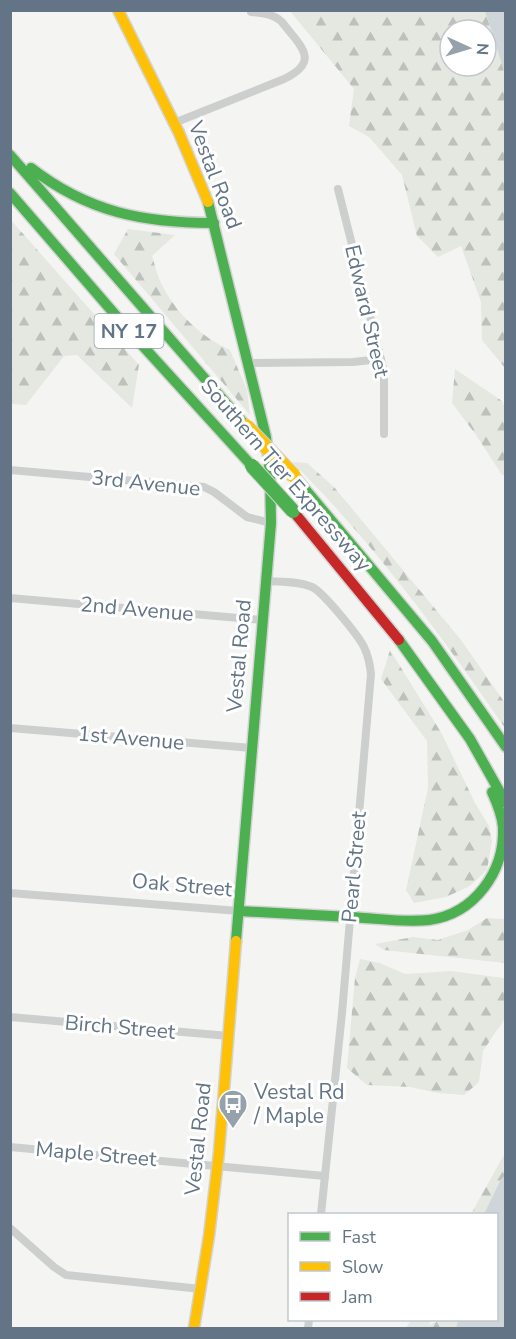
<svg xmlns="http://www.w3.org/2000/svg" width="516" height="1339" font-family="'Nunito Sans',sans-serif">
	<defs>
		<pattern id="forest-firs" width="22" height="20" patternUnits="userSpaceOnUse" patternTransform="scale(1.5)"><rect width="22" height="20" fill="#e4e8e0"/><path d="M5 1l3.5 6h-7zM16 11l3.5 6h-7z" fill="#bcc1bb"/></pattern>
	</defs>
	<rect width="100%" height="100%" fill="#f4f5f2"/>
	<g fill="url(#forest-firs)" fill-rule="evenodd">
		<path d="M290,11H485L505,74V368L482,340L481,302L461,246L438,257L417,236L402,175L369,137L349,126L354,89ZM450,30H486V66H450Z"/>
		<path d="M10,219L139,365L132,408L77,355L64,356L26,405L11,404Z"/>
		<path d="M128,229L175,235L152,256C155,266 158,278 163,287C177,314 203,338 230,350L247,390L250,415L114,254Z"/>
		<path d="M455,369L502,401L505,408V475H502L476,435L452,403Z"/>
		<path d="M292,462L307,463L334,487L461,640L505,703V728C441,635 373,542 292,462Z"/>
		<path d="M390,650L442,734L475,803L489,826L492,841L487,870L470,886L446,897L414,903L406,890L428,788L427,741L381,679Z"/>
		<path d="M487,918L505,919V963L384,950L375,944L413,937L438,940L468,930Z"/>
		<path d="M360,959L380,963L405,974L451,971L504,978L505,1018L483,1051L479,1082L464,1095L438,1093L410,1087L367,1085L347,1068L355,978Z"/>
		<path d="M505,1153V1176L500,1181L484,1214H471Z"/>
		<path d="M411,1320H431L429,1325L439,1320H458L456,1328H406Z"/>
	</g>
	<g fill="#ced6d9">
		<path d="M485,11H505V74Z"/>
		<path d="M505,1176V1328H456L458,1320H496V1214H484L500,1181Z"/>
	</g>
	<g fill="none" stroke-linecap="round" stroke-linejoin="round">
		<g stroke="#d2d3d3" stroke-width="13">
			<g id="fast">
				<path d="M10,155L246,426"/>
				<path d="M31,168C88,212 143,223 214,223"/>
				<path d="M10,193L131,333L252,466"/>
				<path d="M208,202L266,437L270,474L271,523L236,941"/>
				<path d="M294,476L432,641L506,747"/>
				<path d="M399,640L470,739L506,803"/>
				<path d="M239,911L350,917"/>
				<path d="M350,917C376,918 403,923 429,920C474,914 505,872 503,827C502,815 497,803 492,792"/>
			</g>
		</g>
		<g stroke="#d2d3d3" stroke-width="13">
			<g id="slow">
				<path d="M118,10L179,133L208,202"/>
				<path d="M194,1328L209,1236L219,1152L236,941"/>
			</g>
		</g>
		<g stroke="#d2d3d3" stroke-width="13">
			<path id="jam" d="M293,511L399,640"/>
		</g>
		<g stroke="#cdcfcf" stroke-width="8">
			<path d="M174,123L284,79C321,61 301,47 282,22C274,14 262,13 251,12"/>
			<path d="M338,189L384,372V434"/>
			<path d="M249,363L353,362L381,359"/>
			<path d="M10,470L204,487L214,492L247,517L271,523"/>
			<path d="M266,581C281,582 299,581 312,587C323,592 358,635 364,647C368,655 370,665 371,674L342,1013L321,1214"/>
			<path d="M10,598L263,620"/>
			<path d="M10,728L252,748"/>
			<path d="M10,893L239,911"/>
			<path d="M10,1017L229,1036"/>
			<path d="M10,1147L325,1176"/>
			<path d="M10,1228L54,1267L66,1275L201,1289"/>
			<path d="M308,1328L309,1320"/>
		</g>
		<use href="#fast" stroke="#4caf50" stroke-width="10"/>
		<use href="#slow" stroke="#ffc107" stroke-width="10"/>
		<use href="#jam" stroke="#c62828" stroke-width="10"/>
		<g stroke="#d1d3d2" stroke-width="16" stroke-linecap="butt">
			<path id="fast-bridge" d="M252,466L293,511"/>
		</g>
		<g stroke="#d1d3d2" stroke-width="16" stroke-linecap="butt">
			<path id="slow-bridge" d="M246,426L294,476"/>
		</g>
		<use href="#fast-bridge" stroke="#4caf50" stroke-width="14"/>
		<use href="#slow-bridge" stroke="#ffc107" stroke-width="14"/>
	</g>
	<defs>
		<g id="bus-pin" transform="scale(1.5)"><path d="M0 17L-7.5 6A9.5 9.5 0 1 1 7.5 6Z" fill="#95a1ab" stroke="#fff"/><path d="M-5-6H5V4H4V6H2V4H-2V6H-4V4H-5ZM-3.5-4V0h7V-4ZM-3.5 1.2v1.5H-2V1.2ZM2 1.2v1.5H3.5V1.2Z" fill="#fff"/></g>
	</defs>
	<g fill-rule="evenodd">
		<use href="#bus-pin" x="233" y="1104"/>
	</g>
	<g text-anchor="middle" dominant-baseline="central" stroke-width="6" stroke-linejoin="round" paint-order="stroke">
		<rect fill="#fff" stroke="#919eaa" stroke-width="1.5" x="94.5" y="314" width="69" height="34" rx="4.5"/>
		<g font-size="20" font-weight="bold" fill="#627485">
			<text x="129" y="331">NY 17</text>
		</g>
		<g font-size="21" fill="#627485" stroke="#fff">
			<text transform="translate(215 175) rotate(69)">Vestal Road</text>
			<text transform="translate(367 311) rotate(77)">Edward Street</text>
			<text transform="translate(286 475) rotate(49)">Southern Tier Expressway</text>
			<text transform="translate(146 483) rotate(6)">3rd Avenue</text>
			<text transform="translate(137 609) rotate(5)">2nd Avenue</text>
			<text transform="translate(239 656) rotate(-85)">Vestal Road</text>
			<text transform="translate(131 738) rotate(5)">1st Avenue</text>
			<text transform="translate(354 867) rotate(-85)">Pearl Street</text>
			<text transform="translate(182 885) rotate(5)">Oak Street</text>
			<text transform="translate(120 1027) rotate(5)">Birch Street</text>
			<text transform="translate(198 1139) rotate(-84)">Vestal Road</text>
			<text transform="translate(96 1154) rotate(5)">Maple Street</text>
		</g>
		<g font-size="21" fill="#627485" stroke="#fff" text-anchor="start">
			<text x="254" y="1092">Vestal Rd<tspan x="254" dy="24">/ Maple</tspan></text>
		</g>
	</g>
	<rect width="516" height="1339" fill="none" stroke="#627485" stroke-width="24"/>
	<rect x="288" y="1213" width="210" height="108" fill="#ffffff" stroke="#c0c7ce" stroke-width="1.5"/>
	<rect x="300" y="1232" width="30" height="9" fill="#4caf50" stroke="#c0c7ce" stroke-width="1.5"/>
	<text x="342" y="1243" font-size="18" fill="#627485">Fast</text>
	<rect x="300" y="1262" width="30" height="9" fill="#ffc107" stroke="#c0c7ce" stroke-width="1.5"/>
	<text x="342" y="1273" font-size="18" fill="#627485">Slow</text>
	<rect x="300" y="1292" width="30" height="9" fill="#c62828" stroke="#c0c7ce" stroke-width="1.5"/>
	<text x="342" y="1303" font-size="18" fill="#627485">Jam</text>
	<g transform="translate(468 48) rotate(94)"><circle r="28" fill="#ffffff" stroke="#c0c7ce" stroke-width="1.5"/>
	<path d="M0-4.5L10 22L0 15L-10 22Z" fill="#95a1ab"/>
	<text y="-9" font-size="16" font-weight="bold" text-anchor="middle" fill="#627485">N</text>
	</g>
</svg>
